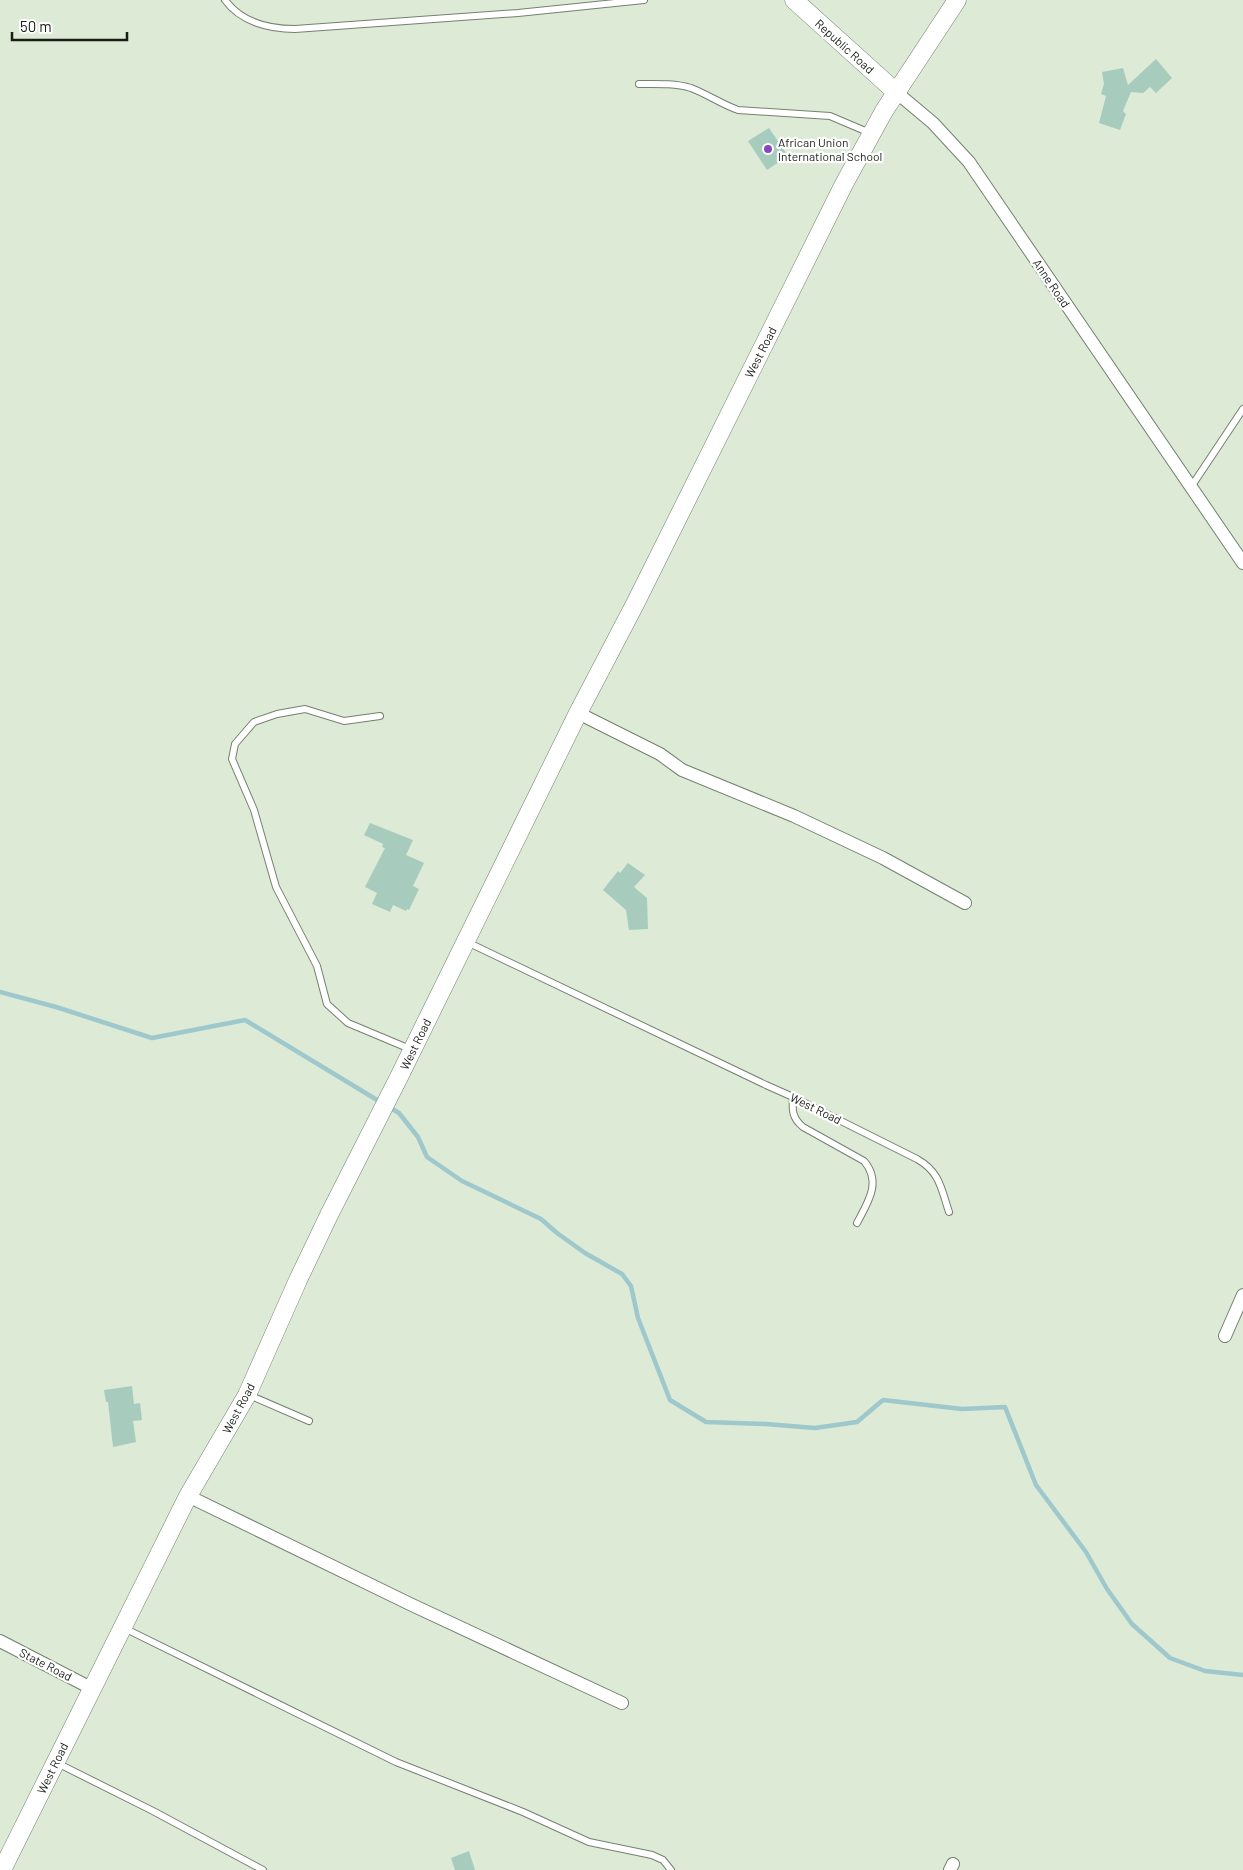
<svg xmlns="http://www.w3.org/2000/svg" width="1243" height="1870" font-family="Barlow,sans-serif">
	<rect width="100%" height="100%" fill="#dcead6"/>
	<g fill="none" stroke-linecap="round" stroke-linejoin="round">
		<g stroke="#9ec8cc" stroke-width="4.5">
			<path d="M0,992L56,1007L152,1038L245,1020L382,1103"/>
			<path d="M389,1107L399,1113L418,1137L427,1157L462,1181L541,1219L557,1233L585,1253L622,1274L631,1286L638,1318L670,1400L706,1422L766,1424L815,1428L857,1422L883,1400L962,1409L1005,1407L1036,1485L1086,1552L1107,1589L1132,1624L1170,1658L1205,1671L1243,1675"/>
		</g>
	</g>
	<g fill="#a7ccbe">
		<path d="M1156,59L1172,78L1156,93L1150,87L1143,93L1131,92L1123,111L1126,114L1120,130L1099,123L1106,96L1101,94L1104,84L1102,72L1123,68L1128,85Z"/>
		<path d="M769,128L788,156L767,170L748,141Z"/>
		<path d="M370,823L413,840L406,855L424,863L413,886L419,889L409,910L407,909L406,911L393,905L390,912L372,904L377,893L365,887L385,848L382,847L383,844L364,835Z"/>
		<path d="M628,863L645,875L634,887L647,898L648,929L629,930L626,910L603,890L618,871L620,873Z"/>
		<path d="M132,1386L134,1404L140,1403L142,1420L133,1421L136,1442L113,1447L108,1402H106L104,1390Z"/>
		<path d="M469,1851L475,1870H455L451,1858Z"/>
	</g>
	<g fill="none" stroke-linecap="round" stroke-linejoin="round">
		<g stroke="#74816f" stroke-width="8">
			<g id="lane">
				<path d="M225,0C241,22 269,29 295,29L518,13L644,0"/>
				<path d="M639,84C656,84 674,83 691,88C707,94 721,104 738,110L830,116L870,133"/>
				<path d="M1191,487L1243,409"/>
				<path d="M380,716L344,721L305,709L277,714L254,722L235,744L232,759L254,810L276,887L317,966L327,1004L348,1023L410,1049"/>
				<path d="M467,942L766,1085L793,1097L917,1159C940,1172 941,1188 949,1212"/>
				<path d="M793,1097C792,1110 792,1118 803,1127L864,1161C882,1182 868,1202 857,1223"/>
				<path d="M249,1395L309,1421"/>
				<path d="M124,1628L396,1762L523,1812L589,1842L652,1855L663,1860L671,1870"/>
				<path d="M57,1763L153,1811L263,1870"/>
			</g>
		</g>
		<g stroke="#74816f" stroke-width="14">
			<g id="street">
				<path d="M896,92L933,123L969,162L1243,563"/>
				<path d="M578,713L660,754L682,770L794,816L883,858L965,903"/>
				<path d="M1225,1336L1243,1295"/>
				<path d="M188,1496L410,1604L622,1703"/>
				<path d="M0,1641L91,1688"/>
				<path d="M950,1870L953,1864"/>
			</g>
		</g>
		<g stroke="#74816f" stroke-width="19">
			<g id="secondary">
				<path d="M794,0L896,92"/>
				<path d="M2,1870L188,1496L247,1395L298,1280L329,1215L399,1077L578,713L635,604L844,184L884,111L957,0"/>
			</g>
		</g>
		<use href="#lane" stroke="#fff" stroke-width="6"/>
		<use href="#street" stroke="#fff" stroke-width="12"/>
		<use href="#secondary" stroke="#fff" stroke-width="18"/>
	</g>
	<circle fill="#8747bc" stroke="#fff" stroke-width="2" cx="768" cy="149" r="5"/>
	<g text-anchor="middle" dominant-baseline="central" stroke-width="4.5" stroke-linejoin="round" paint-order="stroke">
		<g font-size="12" fill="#181d16" stroke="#fff">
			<text transform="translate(845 46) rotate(42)">Republic Road</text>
			<text transform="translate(1052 283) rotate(56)">Anne Road</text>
			<text transform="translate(760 352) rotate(-63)">West Road</text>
			<text transform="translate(415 1044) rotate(-64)">West Road</text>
			<text transform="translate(816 1108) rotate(26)">West Road</text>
			<text transform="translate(238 1408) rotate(-62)">West Road</text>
			<text transform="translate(46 1664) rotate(27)">State Road</text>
			<text transform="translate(52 1768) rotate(-64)">West Road</text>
		</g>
		<g font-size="12" fill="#181d16" stroke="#fff" text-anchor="start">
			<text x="778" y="142">African Union<tspan x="778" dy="14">International School</tspan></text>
		</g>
	</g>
	<path d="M12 32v8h115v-8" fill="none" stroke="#181d16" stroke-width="2.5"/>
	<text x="20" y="32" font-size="15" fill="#181d16" stroke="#ffffff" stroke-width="4" paint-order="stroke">50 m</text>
</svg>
